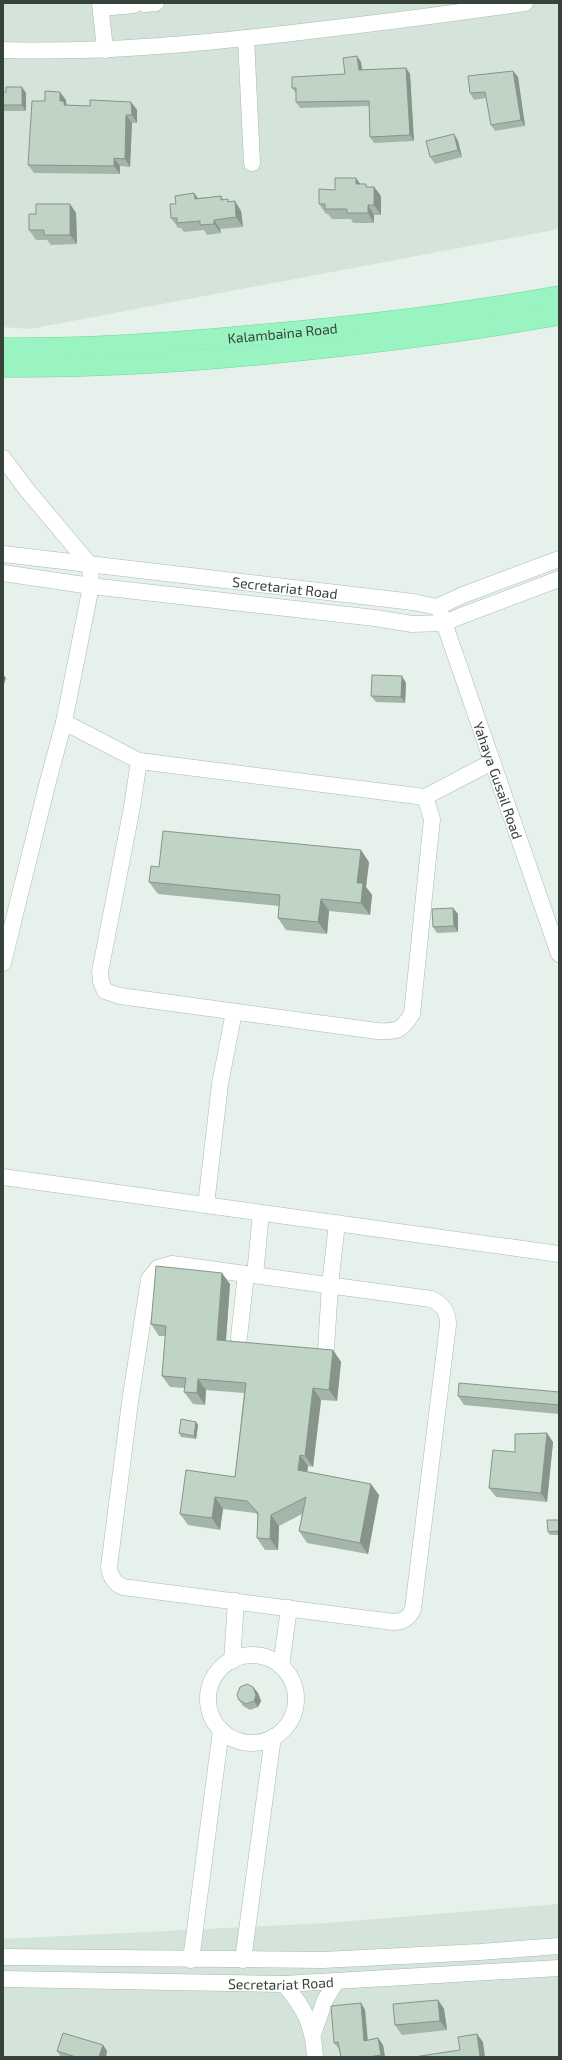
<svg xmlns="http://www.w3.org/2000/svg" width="562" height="2060" font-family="'Exo 2',sans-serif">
	<rect width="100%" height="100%" fill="#e5f1ea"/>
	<g fill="#d4e4da">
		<path d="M3,3H559V229L30,329L3,327Z"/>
		<path d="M559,1904V2057H3V1939L327,1923Z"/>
	</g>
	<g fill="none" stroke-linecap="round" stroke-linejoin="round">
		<g stroke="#a9bbaf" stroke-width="17">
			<g id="minor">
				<path d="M100,3L105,50"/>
				<path d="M145,4L156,3"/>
				<path d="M101,8L134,5"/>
				<path d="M246,38L252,163"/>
				<path d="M3,50C100,53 196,44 292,33C370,24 448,14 525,3"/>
				<path d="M3,458L27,490L90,565L91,586L64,722L47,785L3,963"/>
				<path id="s1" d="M3,554L413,602L437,607L463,595L559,559"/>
				<path d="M3,573L91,586L375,618L412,624L445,623L461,616L559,579"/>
				<path id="s2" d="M441,614L559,954"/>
				<path d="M64,722L139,761L425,797L492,762"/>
				<path d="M139,761L132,807L100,972L101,982L105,991L120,996L377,1031C397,1032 401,1031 412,1014L432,819L425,797"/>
				<path d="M3,1177L559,1254"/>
				<path d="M206,1205L220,1084L234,1012"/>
				<path d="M172,1264L431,1299C443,1304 448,1312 448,1325L413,1609C409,1618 403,1622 393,1622L123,1587C114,1583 110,1577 109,1567L130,1402L149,1279L158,1268Z"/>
				<path d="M255,1275L261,1213"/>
				<path d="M239,1337L246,1274"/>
				<path d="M326,1349L330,1285L337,1223"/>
				<circle cx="252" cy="1699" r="44"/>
				<path d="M232,1661L236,1601"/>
				<path d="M281,1666L289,1608"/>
				<path d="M3,1957L323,1960L480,1952L559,1946"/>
				<path d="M191,1960L221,1730"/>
				<path d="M243,1960L273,1737"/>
				<path id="s3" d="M3,1979L284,1984L559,1968"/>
				<path d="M284,1984C305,2009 313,2024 315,2057"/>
				<path d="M313,2034L325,2000L336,1982"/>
			</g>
		</g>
		<g stroke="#6cd898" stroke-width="21">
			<g id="major">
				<path id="s4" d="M3,348C88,349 172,343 256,335C358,326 459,314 559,296"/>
				<path d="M3,367C104,368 204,361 305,350C390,341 475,330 559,315"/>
			</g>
		</g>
		<use href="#minor" stroke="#fff" stroke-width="16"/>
		<use href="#major" stroke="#9af4c1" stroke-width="20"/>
	</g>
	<g fill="#a4b6a9">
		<path d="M357,56L361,62L362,70L406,68L410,74L414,141L374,143L370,137L369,106L300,108L296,102V93L292,88L345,74Z"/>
		<path d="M513,71L518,77L525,126L495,131L491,125L486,98L474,100L470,93Z"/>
		<path d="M3,92L26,93V111H3Z"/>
		<path d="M66,100V103L67,105L90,106L131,102L137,110V123H132L130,167L120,166V174L34,173L28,165L45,101Z"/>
		<path d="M454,134L458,141L462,157L435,164L430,157Z"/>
		<path d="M356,178L360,184L368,187H374L381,196V215H374V223H353L351,219H332L328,214H326L319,204L335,190Z"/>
		<path d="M194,193L198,198L221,196L223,199L230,202L241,211L243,227L220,229L221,233L207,235L204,230L184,232L181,228H178L171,218L176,204Z"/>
		<path d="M70,204L76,213L77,244L51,245L47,240H36L29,230L36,214Z"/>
		<path d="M406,683L405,703L376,702L371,696Z"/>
		<path d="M369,862L366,887L372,895L370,915L329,911L327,934L286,930L278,918L279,906L158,894L149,882L159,867Z"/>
		<path d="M453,908L458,914V932L437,933L433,927Z"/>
		<path d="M230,1284L226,1341L333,1350L341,1362L337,1401L321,1400L313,1467L308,1466L307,1472L379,1495L368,1554L307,1543L299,1531L302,1514L279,1526L278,1550H265L257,1538L258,1515L255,1513L223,1509L220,1530L188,1525L180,1514L235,1477L244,1393L206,1390L205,1405L193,1404L184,1392L185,1388L170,1387L162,1376L165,1336H159L151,1324Z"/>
		<path d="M559,1392V1414L464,1405L458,1396Z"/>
		<path d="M196,1422L198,1425L196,1439L181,1437L179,1433Z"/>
		<path d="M553,1442L547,1502L496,1497L489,1488L515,1452Z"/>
		<path d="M559,1520V1535H550L548,1532Z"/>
		<path d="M253,1687L258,1693L261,1701L258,1707L250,1710L243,1706L239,1700Z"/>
		<path d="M438,2000L444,2009L447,2030L402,2035L395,2025Z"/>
		<path d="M361,2003L365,2010L368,2040L378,2038L383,2045L385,2057H341L339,2049L334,2043Z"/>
		<path d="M103,2045L107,2051L106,2057H61L57,2051Z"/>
	</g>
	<g fill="#86948a">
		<path d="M357,56L361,62L363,76L359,70Z"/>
		<path d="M406,68L410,74L414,141L410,135Z"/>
		<path d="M513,71L518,77L525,126L521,120Z"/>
		<path d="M22,87L26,93V111L22,105Z"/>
		<path d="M60,92L66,100V103L70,109V113L60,101Z"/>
		<path d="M131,102L137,110V123L132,115Z"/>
		<path d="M126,115L132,123L130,167L125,159Z"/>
		<path d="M454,134L458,141L462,157L458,150Z"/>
		<path d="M114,158L120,166V174L114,166Z"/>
		<path d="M356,178L363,188L356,184Z"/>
		<path d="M374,187L381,196V215L374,205Z"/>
		<path d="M194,193L201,203L195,199Z"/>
		<path d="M235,201L241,211L243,227L236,217Z"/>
		<path d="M70,204L76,213L77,244L70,235Z"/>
		<path d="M368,205L374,215V223L368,213Z"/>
		<path d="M214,220L220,229L221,233L214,224Z"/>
		<path d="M3,674L6,678L3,687Z"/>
		<path d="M402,676L406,683L405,703L401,697Z"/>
		<path d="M361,850L369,862L366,887L372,895L370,915L361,903L357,883Z"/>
		<path d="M321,899L329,911L327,934L318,922Z"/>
		<path d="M453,908L458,914V932L454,926Z"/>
		<path d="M222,1273L230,1284L225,1352L217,1340Z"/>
		<path d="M333,1350L341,1362L337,1401L329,1390Z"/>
		<path d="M198,1379L206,1390L205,1405L197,1393Z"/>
		<path d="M313,1388L321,1400L313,1467L305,1456Z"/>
		<path d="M196,1422L198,1425L196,1439L194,1436Z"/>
		<path d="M547,1433L553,1442L547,1502L541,1493Z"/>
		<path d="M300,1455L308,1466L306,1481L298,1470Z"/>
		<path d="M371,1484L379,1495L368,1554L360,1543Z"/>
		<path d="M215,1497L223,1509L220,1530L212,1518Z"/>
		<path d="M271,1515L279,1526L278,1550L270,1539Z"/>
		<path d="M253,1687L258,1693L261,1701L258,1707L254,1701Z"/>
		<path d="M438,2000L444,2009L447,2030L440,2021Z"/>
		<path d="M361,2003L365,2010L368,2047L364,2041Z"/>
		<path d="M477,2034L483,2042L485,2057H480Z"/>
		<path d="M378,2038L383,2045L385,2057H382L381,2055Z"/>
		<path d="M103,2045L107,2051L106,2057H99Z"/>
	</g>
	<g fill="#bfd4c5" stroke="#86948a">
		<path d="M357,56L359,70L406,68L410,135L370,137L369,101L296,102V88H292V77L345,74L343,58Z"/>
		<path d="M513,71L521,120L491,125L485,92L470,93L468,76Z"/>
		<path d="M6,87H22V105H3V92H6Z"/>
		<path d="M45,91L60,92V101H64V105L90,106V100L131,102L132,115H126L125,159L114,158V166L28,165L32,101H45Z"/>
		<path d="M454,134L458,150L430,157L426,141Z"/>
		<path d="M335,178H356V184H366V187H374V205H368V213H347V209H325V204H319V189L335,190Z"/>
		<path d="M194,193L195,199L221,196V200L228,199V202L235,201L236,217L214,220V224L200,225V221L177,223V218H171L170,204H176L175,196Z"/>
		<path d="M36,204H70V235H44V230H29V214H36Z"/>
		<path d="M372,675L402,676L401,697L371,696Z"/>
		<path d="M163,831L361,850L357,883H363L361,903L321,899L318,922L278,918L280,895L149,882L151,866L159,867Z"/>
		<path d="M453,908L454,926L433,927L432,909Z"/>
		<path d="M156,1266L222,1273L217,1340L333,1350L329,1390L313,1388L305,1456L300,1455L298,1470L371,1484L360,1543L299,1531L306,1497L271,1515L270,1539L257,1538L258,1513L247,1501L215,1497L212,1518L180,1514L186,1470L235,1477L246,1383L198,1379L197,1393L184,1392L186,1378L162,1376L166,1326L151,1324Z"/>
		<path d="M459,1383L559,1392V1405L458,1396Z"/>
		<path d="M181,1419L196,1422L194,1436L179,1433Z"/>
		<path d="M547,1433L541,1493L489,1488L493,1450L515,1452V1434Z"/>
		<path d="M547,1520H559V1531L548,1532Z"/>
		<path d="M247,1684L253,1687L256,1695L254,1701L246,1704L239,1700L237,1695L240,1687Z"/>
		<path d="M438,2000L440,2021L395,2025L393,2004Z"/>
		<path d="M361,2003L364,2041L378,2038L381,2055L368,2057H341L338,2042L334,2043L331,2006Z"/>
		<path d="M63,2033L103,2045L99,2057H76L57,2051Z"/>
		<path d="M477,2034L480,2057H414L460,2050L458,2037Z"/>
	</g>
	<g text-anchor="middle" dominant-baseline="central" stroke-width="4" stroke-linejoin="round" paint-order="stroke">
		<g font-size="14" fill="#354339" stroke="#fff">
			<text stroke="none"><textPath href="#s4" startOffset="280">Kalambaina Road</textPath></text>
			<text stroke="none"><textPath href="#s1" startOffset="284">Secretariat Road</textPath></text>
			<text stroke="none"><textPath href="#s2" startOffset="176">Yahaya Gusail Road</textPath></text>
			<text stroke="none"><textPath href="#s3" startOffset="278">Secretariat Road</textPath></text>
		</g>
	</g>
	<rect width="562" height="2060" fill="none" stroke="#354339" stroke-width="8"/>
</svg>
